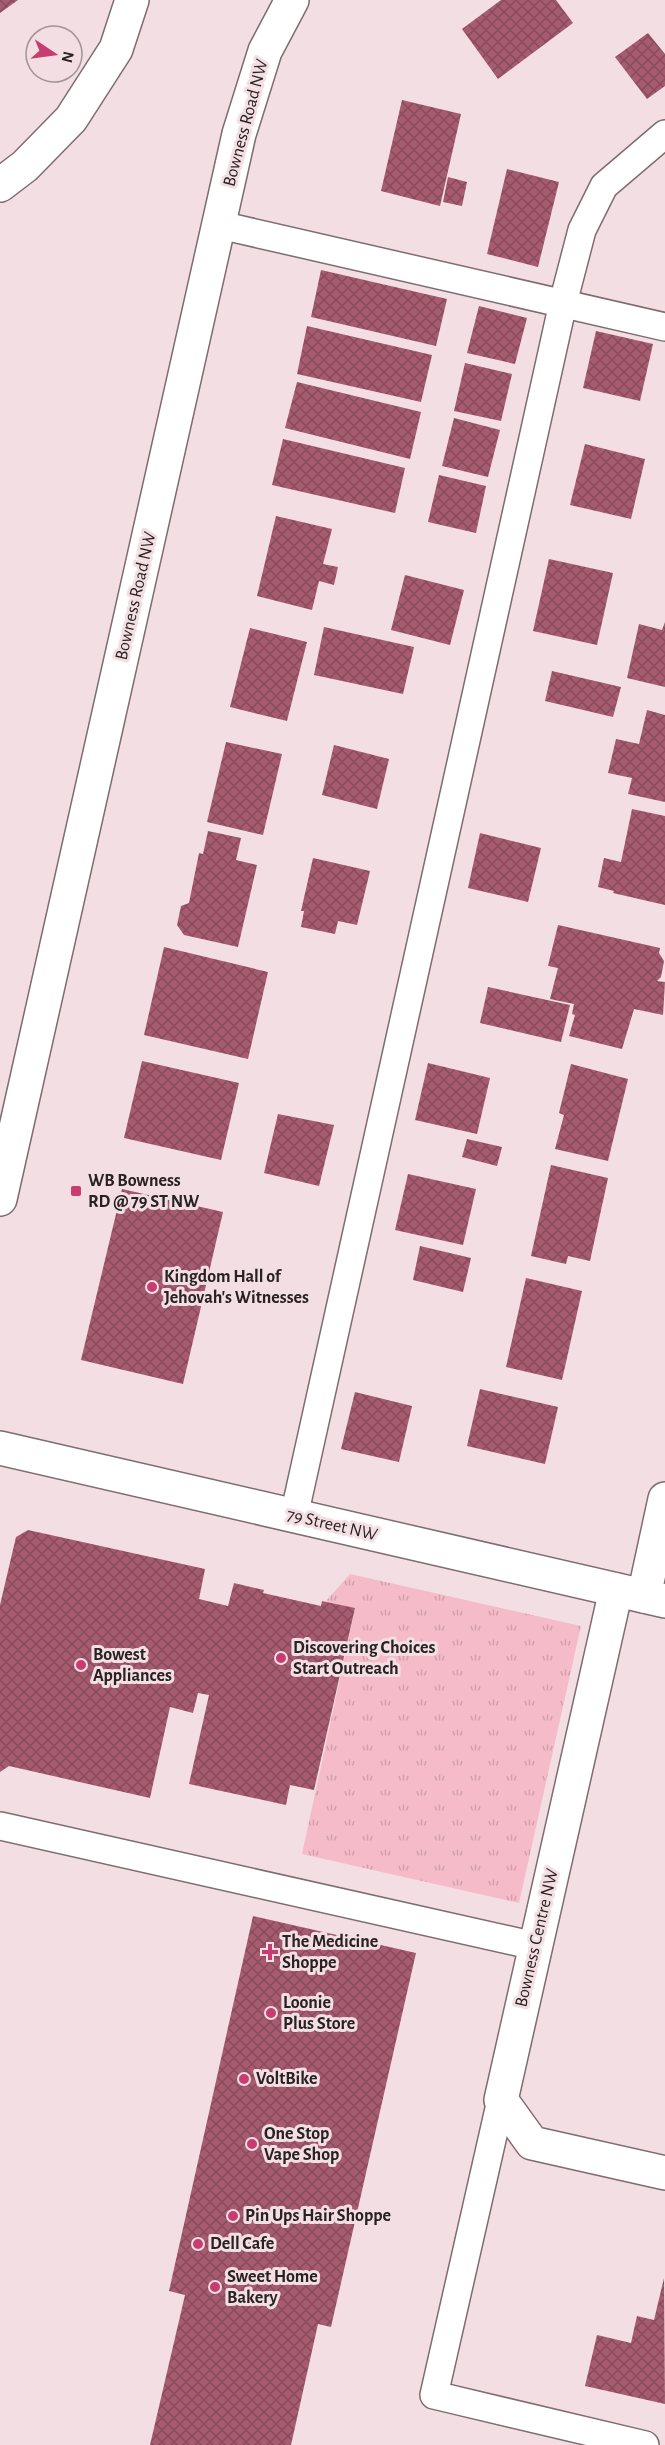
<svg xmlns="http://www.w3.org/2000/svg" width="665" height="2445" font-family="'Alegreya Sans',sans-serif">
	<defs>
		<pattern id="grass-tufts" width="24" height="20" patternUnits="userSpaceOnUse" patternTransform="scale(1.5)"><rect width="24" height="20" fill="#f5bbc9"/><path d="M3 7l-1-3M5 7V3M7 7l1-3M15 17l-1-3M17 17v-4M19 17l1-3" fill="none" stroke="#d2a0ac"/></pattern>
		<pattern id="building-cross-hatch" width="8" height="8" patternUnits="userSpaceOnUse" patternTransform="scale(1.5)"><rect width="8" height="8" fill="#a65b70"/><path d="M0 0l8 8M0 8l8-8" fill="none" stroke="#874b5c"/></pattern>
	</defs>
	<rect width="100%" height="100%" fill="#f3dfe3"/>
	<path fill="url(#grass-tufts)" d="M350,1574L581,1626L519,1903L302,1854L355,1609L326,1601Z"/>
	<g fill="url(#building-cross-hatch)">
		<path d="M0,0H18L0,13Z"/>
		<path d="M501,0H556L573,23L498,79L462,29Z"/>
		<path d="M648,33L665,54V86L647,99L615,57Z"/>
		<path d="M402,100L461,114L440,206L381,191Z"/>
		<path d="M507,169L559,182L538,267L487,254Z"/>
		<path d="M448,177L467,182L462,206L443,202Z"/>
		<path d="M321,270L447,299L436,346L311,317Z"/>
		<path d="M479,306L527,318L515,364L467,353Z"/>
		<path d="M307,326L432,355L421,402L297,374Z"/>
		<path d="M596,331L653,344L640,401L583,388Z"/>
		<path d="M465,363L512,374L501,421L454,411Z"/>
		<path d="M297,382L421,412L410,459L285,428Z"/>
		<path d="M454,418L500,430L488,477L442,466Z"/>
		<path d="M283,439L405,468L395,513L272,485Z"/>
		<path d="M585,444L645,459L631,519L570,505Z"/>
		<path d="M439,475L486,486L476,533L428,522Z"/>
		<path d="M276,516L332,529L323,564L338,567L334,585L319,581L312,610L257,596Z"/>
		<path d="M549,559L613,573L597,645L533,631Z"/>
		<path d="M405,575L464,590L450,645L391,630Z"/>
		<path d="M665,622V687L627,678L639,624L662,630Z"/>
		<path d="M324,627L414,647L403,694L314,675Z"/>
		<path d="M250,628L307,642L287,721L230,707Z"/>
		<path d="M552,671L621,687L613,717L545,701Z"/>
		<path d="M647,710L665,715V802L628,794L632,778L608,773L616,739L639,744Z"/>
		<path d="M226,742L282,754L263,835L207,822Z"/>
		<path d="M334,745L389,759L377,809L322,795Z"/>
		<path d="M632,809L665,816V905L613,893L614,891L598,887L604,858L621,862Z"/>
		<path d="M208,831L241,838L236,860L257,865L238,947L184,935L177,925L181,906L189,903L199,853L203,854Z"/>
		<path d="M480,833L541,848L528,902L468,888Z"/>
		<path d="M313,858L370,871L357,925L338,921L335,934L301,927L304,911H301Z"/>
		<path d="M558,925L660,948L659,953L664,961L661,977L657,981L665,982L663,1015L634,1009L622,1049L569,1036L575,1015L572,1014L574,1004L550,999L558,968L548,966Z"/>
		<path d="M164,947L268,972L248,1059L144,1035Z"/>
		<path d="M488,987L570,1005L561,1042L480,1023Z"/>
		<path d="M142,1061L239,1083L221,1160L124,1138Z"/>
		<path d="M428,1063L490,1078L477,1134L415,1120Z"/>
		<path d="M571,1064L628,1079L608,1161L555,1149L564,1115L559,1113Z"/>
		<path d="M278,1114L334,1125L319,1186L264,1173Z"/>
		<path d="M467,1139L502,1147L497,1166L462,1157Z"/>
		<path d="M551,1165L608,1178L590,1261L568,1256L566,1264L531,1256Z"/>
		<path d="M408,1174L476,1189L463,1245L395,1230Z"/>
		<path d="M122,1189L223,1212L183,1384L81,1360Z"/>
		<path d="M420,1246L471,1258L463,1292L413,1280Z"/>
		<path d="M526,1278L582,1291L562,1380L506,1367Z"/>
		<path d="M480,1389L558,1407L545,1464L467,1446Z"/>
		<path d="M355,1392L412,1406L399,1462L341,1449Z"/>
		<path d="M28,1530L205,1569L199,1599L228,1606L234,1583L264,1590L263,1593L321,1606L322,1601L355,1608L314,1790L290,1785L286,1805L189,1784L209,1695L198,1693L193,1713L170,1707L150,1798L9,1766L0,1772V1605L16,1537Z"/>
		<path d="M253,1916L416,1953L331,2327L318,2324L291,2445H150L185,2295L169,2291Z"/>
		<path d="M664,2278L665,2404L585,2386L597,2335L631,2343L637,2316L654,2320Z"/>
	</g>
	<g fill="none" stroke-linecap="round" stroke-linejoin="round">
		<g stroke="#7d6c70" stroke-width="30">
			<g id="service">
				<path d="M220,225L665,327"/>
				<path d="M294,1516L563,303L582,230L604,186L665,134"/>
				<path d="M0,1826L535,1946"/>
				<path d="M501,2100L434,2395L645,2445"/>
			</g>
		</g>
		<g stroke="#7d6c70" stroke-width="36">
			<g id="minor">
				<path d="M0,185L25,166L71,119L116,49L132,0"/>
				<path d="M0,1448L665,1601"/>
				<path d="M616,1590L501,2100L532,2143L665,2173"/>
				<path d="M644,1596L665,1499"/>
			</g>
		</g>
		<g stroke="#7d6c70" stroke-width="36">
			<path id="tertiary" d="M0,1199L239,134L265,51L292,0"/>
		</g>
		<use href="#service" stroke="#fff" stroke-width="27"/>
		<use href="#minor" stroke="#fff" stroke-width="33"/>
		<use href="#tertiary" stroke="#fff" stroke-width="33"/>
	</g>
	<g fill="#c83c6f" stroke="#f3dfe3" stroke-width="2">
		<rect x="70" y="1185" width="12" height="12" rx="3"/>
		<circle cx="152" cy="1287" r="6"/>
		<circle cx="281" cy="1658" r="6"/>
		<circle cx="81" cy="1665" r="6"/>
		<path d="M267 1943h6v6h6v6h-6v6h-6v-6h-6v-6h6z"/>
		<circle cx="271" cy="2013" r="6"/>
		<circle cx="244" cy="2079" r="6"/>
		<circle cx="252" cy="2144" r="6"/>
		<circle cx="233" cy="2216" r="6"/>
		<circle cx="198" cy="2244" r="6"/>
		<circle cx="215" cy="2287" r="6"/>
	</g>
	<g text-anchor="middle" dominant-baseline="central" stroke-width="6" stroke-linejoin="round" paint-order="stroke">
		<g font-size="18" fill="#292223" stroke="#f3dfe3">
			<text transform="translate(246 123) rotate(-75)">Bowness Road NW</text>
			<text transform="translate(136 596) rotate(-77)">Bowness Road NW</text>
			<text transform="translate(332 1525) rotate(13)">79 Street NW</text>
			<text transform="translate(537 1938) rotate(-77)">Bowness Centre NW</text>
		</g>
		<g font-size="18" font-weight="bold" fill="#292223" stroke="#f3dfe3" text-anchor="start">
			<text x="88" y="1181">WB Bowness<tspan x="88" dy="21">RD @ 79 ST NW</tspan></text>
			<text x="164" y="1277">Kingdom Hall of<tspan x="164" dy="21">Jehovah's Witnesses</tspan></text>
			<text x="293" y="1648">Discovering Choices<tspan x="293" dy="21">Start Outreach</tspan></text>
			<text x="93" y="1655">Bowest<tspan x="93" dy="21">Appliances</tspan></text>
			<text x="282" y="1942">The Medicine<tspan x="282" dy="21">Shoppe</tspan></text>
			<text x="283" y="2003">Loonie<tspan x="283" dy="21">Plus Store</tspan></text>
			<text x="256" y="2079">VoltBike</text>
			<text x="264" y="2134">One Stop<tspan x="264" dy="21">Vape Shop</tspan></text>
			<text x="245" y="2216">Pin Ups Hair Shoppe</text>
			<text x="210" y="2244">Dell Cafe</text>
			<text x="227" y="2277">Sweet Home<tspan x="227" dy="21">Bakery</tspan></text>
		</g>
	</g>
	<g transform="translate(54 54) rotate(103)"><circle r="28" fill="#f3dfe3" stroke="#a29396" stroke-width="1.5"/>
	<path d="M0-4.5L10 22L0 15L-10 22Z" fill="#c83c6f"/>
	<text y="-9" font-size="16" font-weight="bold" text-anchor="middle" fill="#292223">N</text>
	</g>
</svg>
